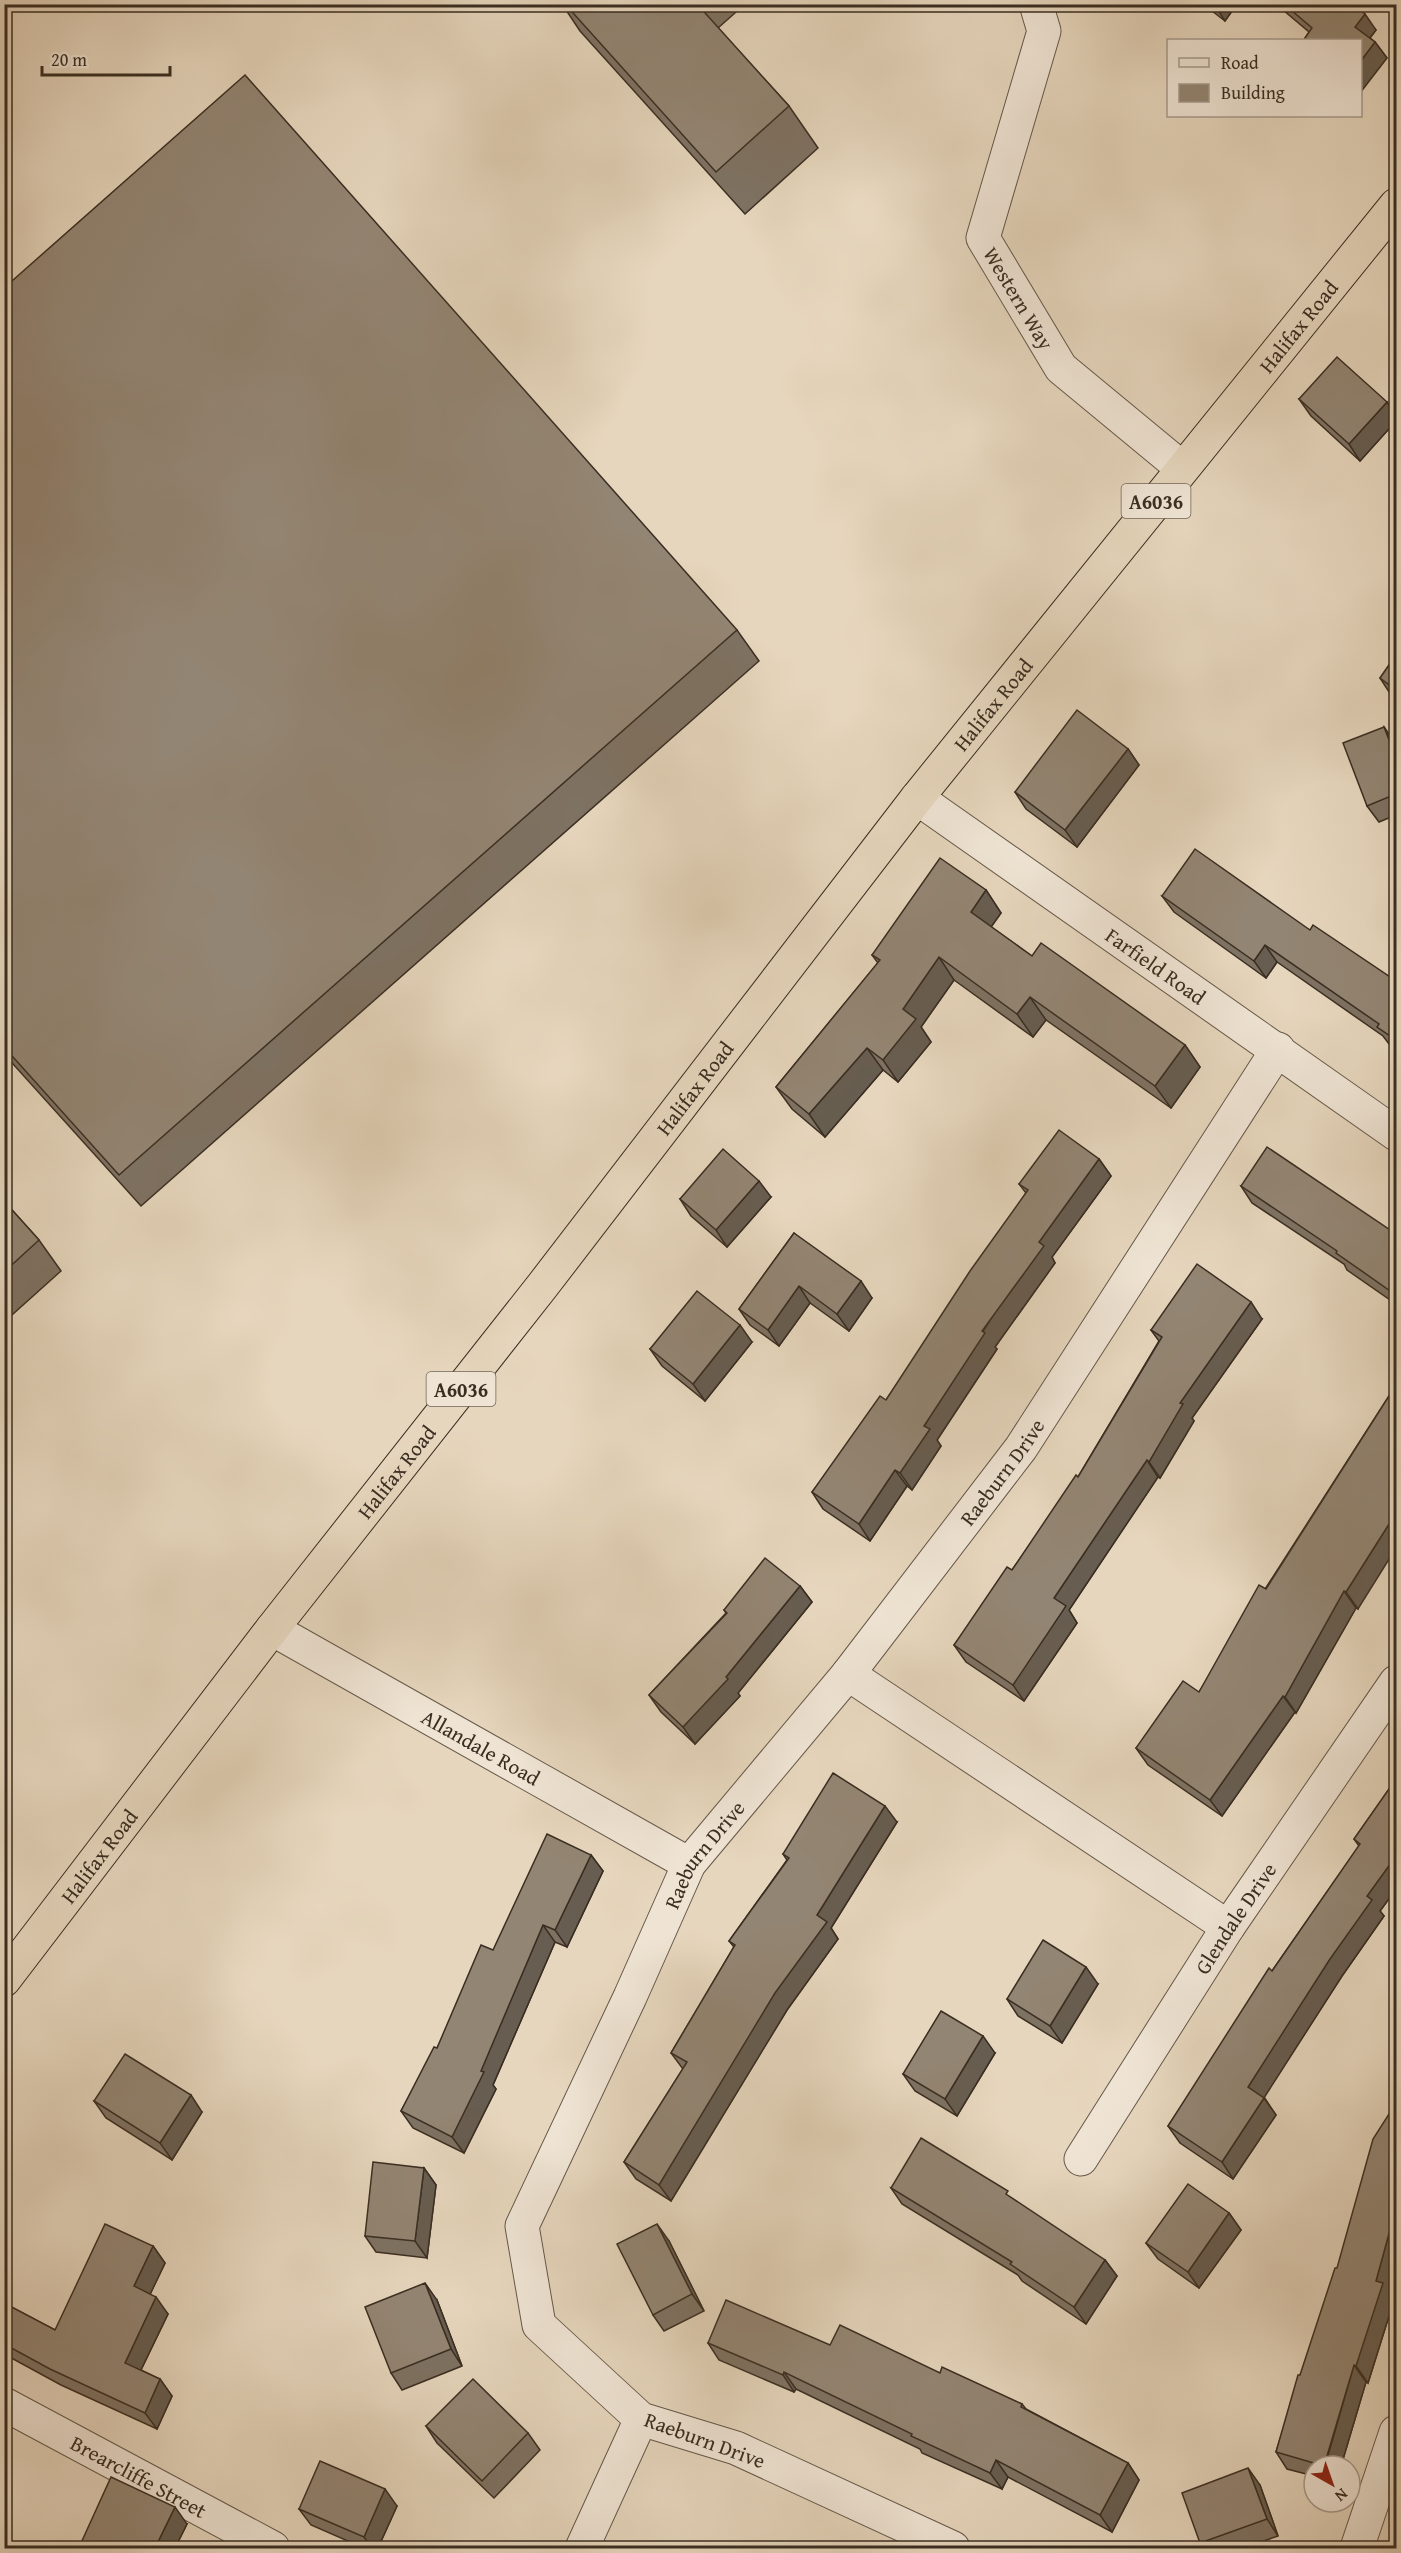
<svg xmlns="http://www.w3.org/2000/svg" width="1401" height="2553" font-family="'Gentium Book Plus',serif">
	<rect width="100%" height="100%" fill="#e6d6bd"/>
	<filter id="stains"><feTurbulence type="fractalNoise" baseFrequency=".00333" numOctaves="4"/><feColorMatrix values="0 0 0 0 .2 0 0 0 0 .09 0 0 0 0 .02 0 0 0 .5 -.17"/></filter>
	<radialGradient id="worn" r=".72"><stop offset=".6" stop-color="#630" stop-opacity="0"/><stop offset="1" stop-color="#630" stop-opacity=".3"/></radialGradient>
	<g fill="none" stroke-linecap="round" stroke-linejoin="round">
		<g stroke="#655849" stroke-width="35">
			<g id="street">
				<path id="s1" d="M1036,4L1044,31L983,238L1061,368L1182,468"/>
				<path id="s2" d="M917,798L1396,1134"/>
				<path id="s3" d="M272,1629L689,1864"/>
				<path d="M848,1674L1228,1927"/>
				<path id="s4" d="M1081,2159L1228,1927L1396,1682"/>
				<path id="s5" d="M4,2404L273,2548"/>
				<path d="M582,2548L641,2419"/>
				<path id="s6" d="M953,2548L736,2448L641,2419L539,2325L522,2226L630,1997L689,1864L848,1674L1021,1448L1278,1049"/>
				<path d="M1357,2548L1396,2432"/>
			</g>
		</g>
		<g stroke="#3a2e22" stroke-width="35">
			<g id="highway">
				<path id="s7" d="M4,1980L272,1629L543,1285L917,798L1396,205"/>
			</g>
		</g>
		<use href="#street" stroke="#efe4d4" stroke-width="33"/>
		<use href="#highway" stroke="#e6d6bd" stroke-width="33"/>
	</g>
	<g fill="#7e7263" stroke="#3a2e22" stroke-width="1.5">
		<path d="M562,4H745L718,28L789,106L818,148L745,214L580,31Z"/>
		<path d="M1203,4H1237L1225,21Z"/>
		<path d="M1276,4H1353L1376,30L1370,38L1375,42L1387,58L1360,40H1306L1305,38L1309,32Z"/>
		<path d="M4,288L737,630L759,661L141,1206L4,1054Z"/>
		<path d="M1299,399L1387,402L1396,416V421L1360,461L1311,416Z"/>
		<path d="M1396,655V698L1391,695L1380,678Z"/>
		<path d="M1384,727L1396,745V815L1379,822L1367,806Z"/>
		<path d="M1128,749L1139,765L1077,847L1026,809L1015,792Z"/>
		<path d="M986,890L1001,913L991,927L1032,956L1185,1045L1200,1067L1171,1108L1046,1020L1033,1037L954,980L921,1027L931,1042L898,1082L883,1070L825,1137L792,1109L776,1087L878,963L872,955Z"/>
		<path d="M1162,896L1310,930L1396,981V1049L1389,1044L1383,1036L1277,962L1266,978L1174,912Z"/>
		<path d="M1099,1159L1111,1176L1052,1257L1055,1263L995,1347L997,1349L937,1440L941,1446L912,1490L907,1486L870,1541L823,1509L812,1492L886,1400L1026,1193L1019,1184Z"/>
		<path d="M1241,1186L1396,1234V1304L1347,1270L1344,1264L1252,1203Z"/>
		<path d="M771,1197L727,1247L691,1216L680,1199Z"/>
		<path d="M4,1201L39,1240L61,1271L4,1322Z"/>
		<path d="M794,1233L872,1298L849,1331L810,1303L779,1346L750,1325L739,1309Z"/>
		<path d="M1262,1319L1192,1418L1194,1421L1160,1478L1158,1477L1069,1610L1077,1623L1024,1701L966,1662L954,1645L1012,1570L1078,1477L1159,1341L1151,1330Z"/>
		<path d="M752,1342L705,1401L662,1366L650,1349Z"/>
		<path d="M1396,1385L1358,1609L1356,1608L1296,1713L1295,1712L1222,1816L1148,1765L1136,1748L1199,1692Z"/>
		<path d="M800,1586L812,1602L738,1693L740,1696L695,1744L661,1712L649,1695L726,1613L724,1610Z"/>
		<path d="M1396,1779V1889L1380,1911L1384,1916L1342,1976L1264,2097L1276,2115L1233,2179L1180,2143L1168,2126L1272,1971L1359,1846L1354,1839Z"/>
		<path d="M897,1822L831,1928L838,1939L787,2010L671,2201L636,2179L624,2162L683,2069L671,2053L734,1947L729,1941L787,1860L783,1854Z"/>
		<path d="M591,1855L603,1871L567,1947L555,1942L493,2085L496,2089L464,2153L413,2128L401,2111L493,1950Z"/>
		<path d="M1098,1984L1062,2043L1018,2016L1007,1999Z"/>
		<path d="M995,2053L957,2116L915,2091L903,2074Z"/>
		<path d="M94,2101L202,2112L172,2160L106,2118Z"/>
		<path d="M424,2168L436,2185L427,2258L376,2252L365,2236Z"/>
		<path d="M891,2188L1105,2260L1117,2276L1086,2324L1022,2281L1018,2275L902,2204Z"/>
		<path d="M1229,2213L1241,2230L1199,2288L1158,2259L1146,2243Z"/>
		<path d="M669,2241L704,2311L664,2331L653,2315Z"/>
		<path d="M153,2246L165,2263L150,2294L168,2314L141,2370L160,2379L172,2396L157,2429L61,2385L4,2354V2303L55,2330Z"/>
		<path d="M1389,2292L1394,2300L1368,2383L1366,2382L1341,2466H1314V2476L1287,2469L1276,2452L1300,2375Z"/>
		<path d="M437,2300L462,2366L402,2390L391,2373Z"/>
		<path d="M708,2343L830,2345L940,2373L1022,2404L1026,2409L1128,2463L1139,2480L1112,2532L1008,2477L1002,2489L922,2453L920,2449L796,2389L794,2392L719,2360Z"/>
		<path d="M426,2426L528,2433L540,2450L494,2498L437,2443Z"/>
		<path d="M1260,2485L1278,2536L1244,2548H1204L1200,2543Z"/>
		<path d="M397,2506L378,2548H364L311,2525L299,2509Z"/>
		<path d="M187,2524L175,2548H85L81,2543Z"/>
	</g>
	<g fill="#675d50" stroke="#3a2e22" stroke-width="1.5">
		<path d="M1214,4H1237L1225,21Z"/>
		<path d="M1365,14L1376,30L1366,43L1355,27Z"/>
		<path d="M1375,42L1387,58L1360,93V62Z"/>
		<path d="M1387,402L1396,416V421L1360,461L1349,444Z"/>
		<path d="M1384,727L1396,745V758Z"/>
		<path d="M1128,749L1139,765L1077,847L1065,830Z"/>
		<path d="M986,890L1001,913L986,934L971,912Z"/>
		<path d="M1265,945L1277,962L1266,978L1254,961Z"/>
		<path d="M939,957L954,980L921,1027L931,1042L898,1082L883,1060L903,1009Z"/>
		<path d="M1030,997L1046,1020L1033,1037L1017,1014Z"/>
		<path d="M1185,1045L1200,1067L1171,1108L1155,1086Z"/>
		<path d="M867,1048L883,1070L825,1137L809,1114Z"/>
		<path d="M1099,1159L1111,1176L1052,1257L1055,1263L995,1347L997,1349L937,1440L941,1446L912,1490L900,1473L924,1426L1039,1242Z"/>
		<path d="M759,1181L771,1197L727,1247L716,1230Z"/>
		<path d="M861,1281L872,1298L849,1331L837,1314Z"/>
		<path d="M799,1286L810,1303L779,1346L768,1330Z"/>
		<path d="M1251,1302L1262,1319L1192,1418L1194,1421L1160,1478L1149,1462L1180,1403Z"/>
		<path d="M740,1325L752,1342L705,1401L693,1384Z"/>
		<path d="M1147,1460L1158,1477L1069,1610L1077,1623L1024,1701L1013,1685L1054,1598Z"/>
		<path d="M895,1470L907,1486L870,1541L859,1524Z"/>
		<path d="M1396,1513V1548L1358,1609L1346,1592Z"/>
		<path d="M800,1586L812,1602L738,1693L740,1696L695,1744L683,1727L726,1677Z"/>
		<path d="M1344,1591L1356,1608L1296,1713L1285,1697Z"/>
		<path d="M1283,1696L1295,1712L1222,1816L1210,1800Z"/>
		<path d="M885,1806L897,1822L831,1928L838,1939L787,2010L671,2201L659,2185L817,1915Z"/>
		<path d="M591,1855L603,1871L567,1947L555,1930Z"/>
		<path d="M1396,1856V1889L1380,1911L1384,1916L1342,1976L1260,2104L1248,2087L1367,1896Z"/>
		<path d="M543,1925L555,1942L493,2085L496,2089L464,2153L452,2137Z"/>
		<path d="M1086,1967L1098,1984L1062,2043L1050,2026Z"/>
		<path d="M983,2036L995,2053L957,2116L945,2099Z"/>
		<path d="M191,2095L202,2112L172,2160L160,2143Z"/>
		<path d="M1264,2098L1276,2115L1233,2179L1222,2162Z"/>
		<path d="M424,2168L436,2185L427,2258L415,2241Z"/>
		<path d="M1396,2208V2266L1389,2292L1394,2300L1368,2383L1356,2366L1376,2281Z"/>
		<path d="M1229,2213L1241,2230L1199,2288L1188,2272Z"/>
		<path d="M657,2224L669,2241L704,2311L692,2294Z"/>
		<path d="M153,2246L165,2263L146,2303L134,2286Z"/>
		<path d="M1105,2260L1117,2276L1086,2324L1074,2307Z"/>
		<path d="M425,2283L437,2300L462,2366L451,2349Z"/>
		<path d="M156,2297L168,2314L136,2380L125,2363Z"/>
		<path d="M1354,2365L1366,2382L1341,2466H1325Z"/>
		<path d="M784,2372L796,2389L794,2392L783,2375Z"/>
		<path d="M160,2379L172,2396L157,2429L145,2413Z"/>
		<path d="M996,2460L1008,2477L1002,2489L990,2473Z"/>
		<path d="M1128,2463L1139,2480L1112,2532L1100,2515Z"/>
		<path d="M1248,2468L1260,2485L1278,2536L1267,2519Z"/>
		<path d="M385,2489L397,2506L378,2548H372L364,2537Z"/>
		<path d="M175,2507L187,2524L175,2548H155Z"/>
	</g>
	<g fill="#938573" stroke="#3a2e22" stroke-width="1.5">
		<path d="M565,4H697L789,106L716,172Z"/>
		<path d="M1284,4H1353L1365,14L1355,27L1375,42L1360,62V40H1308L1305,38L1312,28Z"/>
		<path d="M245,75L737,630L119,1175L4,1047V288Z"/>
		<path d="M1337,357L1387,402L1349,444L1299,399Z"/>
		<path d="M1396,655V690L1380,678Z"/>
		<path d="M1077,710L1128,749L1065,830L1015,792Z"/>
		<path d="M1384,727L1396,758V794L1367,806L1343,743Z"/>
		<path d="M1195,849L1310,930L1313,925L1396,981V1040L1377,1027L1379,1024L1265,945L1254,961L1162,896Z"/>
		<path d="M940,858L986,890L971,912L1032,956L1041,943L1185,1045L1155,1086L1030,997L1017,1014L939,957L903,1009L916,1019L883,1060L867,1048L809,1114L776,1087L880,960L872,955Z"/>
		<path d="M1059,1130L1099,1159L1039,1242L1044,1246L982,1331L985,1333L924,1426L930,1429L900,1473L895,1470L859,1524L812,1492L880,1396L886,1400L970,1271L1028,1190L1019,1184Z"/>
		<path d="M1267,1147L1396,1234V1295L1336,1253L1337,1251L1241,1186Z"/>
		<path d="M723,1149L759,1181L716,1230L680,1199Z"/>
		<path d="M4,1201L39,1240L4,1272Z"/>
		<path d="M794,1233L861,1281L837,1314L799,1286L768,1330L739,1309Z"/>
		<path d="M1197,1264L1251,1302L1180,1403L1183,1404L1149,1462L1147,1460L1054,1598L1066,1606L1013,1685L954,1645L1007,1567L1012,1570L1076,1475L1078,1477L1162,1337L1151,1330Z"/>
		<path d="M697,1291L740,1325L693,1384L650,1349Z"/>
		<path d="M1396,1385V1513L1346,1592L1344,1591L1285,1697L1283,1696L1210,1800L1136,1748L1183,1681L1199,1692L1259,1585L1266,1589Z"/>
		<path d="M765,1558L800,1586L726,1677L728,1679L683,1727L649,1695L727,1613L724,1610Z"/>
		<path d="M833,1773L885,1806L817,1915L827,1922L775,1993L659,2185L624,2162L687,2062L671,2053L735,1945L729,1941L789,1858L783,1854Z"/>
		<path d="M1396,1779V1856L1367,1896L1372,1900L1330,1959L1248,2087L1264,2098L1222,2162L1168,2126L1269,1968L1272,1971L1360,1844L1354,1839Z"/>
		<path d="M547,1834L591,1855L555,1930L543,1925L481,2071L484,2072L452,2137L401,2111L434,2047L437,2048L481,1945L493,1950Z"/>
		<path d="M1043,1940L1086,1967L1050,2026L1007,1999Z"/>
		<path d="M941,2011L983,2036L945,2099L903,2074Z"/>
		<path d="M125,2054L191,2095L160,2143L94,2101Z"/>
		<path d="M1396,2103V2208L1376,2281L1383,2283L1356,2366L1354,2365L1324,2466L1276,2452L1298,2375H1300L1335,2268H1337L1373,2139Z"/>
		<path d="M921,2138L1008,2191L1006,2194L1105,2260L1074,2307L1010,2264L1012,2262L891,2188Z"/>
		<path d="M373,2162L424,2168L415,2241L365,2236Z"/>
		<path d="M1188,2184L1229,2213L1188,2272L1146,2243Z"/>
		<path d="M105,2224L153,2246L134,2286L156,2297L125,2363L160,2379L145,2413L50,2369L4,2344V2303L55,2330Z"/>
		<path d="M657,2224L692,2294L653,2315L617,2244Z"/>
		<path d="M425,2283L451,2349L391,2373L365,2307Z"/>
		<path d="M726,2300L830,2345L840,2325L940,2373L942,2367L1022,2404L1021,2407L1128,2463L1100,2515L996,2460L990,2473L911,2436L912,2434L784,2372L783,2375L708,2343Z"/>
		<path d="M473,2379L528,2433L482,2481L426,2426Z"/>
		<path d="M320,2461L385,2489L364,2537L299,2509Z"/>
		<path d="M1248,2468L1267,2519L1200,2543L1182,2493Z"/>
		<path d="M111,2477L175,2507L155,2548H93L81,2543Z"/>
		<path d="M773,2543L783,2548H770Z"/>
	</g>
	<g text-anchor="middle" dominant-baseline="central" stroke-width="4.5" stroke-linejoin="round" paint-order="stroke">
		<g fill="#efe4d4" stroke="#706557" stroke-width="1.5">
			<rect x="1121.5" y="484" width="69" height="34" rx="4.5"/>
			<rect x="426.5" y="1372" width="69" height="34" rx="4.5"/>
		</g>
		<g font-size="20" font-weight="bold" fill="#3a2e22">
			<text x="1156" y="501">A6036</text>
			<text x="461" y="1389">A6036</text>
		</g>
		<g font-size="21" fill="#3a2e22" stroke="#efe4d4">
			<text stroke="none"><textPath href="#s1" startOffset="314">Western Way</textPath></text>
			<text stroke="none"><textPath href="#s7" startOffset="2100">Halifax Road</textPath></text>
			<text stroke="none"><textPath href="#s7" startOffset="1614">Halifax Road</textPath></text>
			<text stroke="none"><textPath href="#s2" startOffset="292">Farfield Road</textPath></text>
			<text stroke="none"><textPath href="#s7" startOffset="1128">Halifax Road</textPath></text>
			<text stroke="none"><textPath href="#s7" startOffset="642">Halifax Road</textPath></text>
			<text stroke="none"><textPath href="#s6" startOffset="1478">Raeburn Drive</textPath></text>
			<text stroke="none"><textPath href="#s3" startOffset="240">Allandale Road</textPath></text>
			<text stroke="none"><textPath href="#s7" startOffset="156">Halifax Road</textPath></text>
			<text stroke="none"><textPath href="#s6" startOffset="992">Raeburn Drive</textPath></text>
			<text stroke="none"><textPath href="#s4" startOffset="286">Glendale Drive</textPath></text>
			<text transform="translate(705 2440) rotate(20)">Raeburn Drive</text>
			<text stroke="none"><textPath href="#s5" startOffset="153">Brearcliffe Street</textPath></text>
		</g>
	</g>
	<rect width="1401" height="2553" fill="none" stroke="#e6d6bd" stroke-width="24"/>
	<rect x="6" y="6" width="1389" height="2541" fill="none" stroke="#3a2e22" stroke-width="3"/>
	<rect x="12" y="12" width="1377" height="2529" fill="none" stroke="#3a2e22" stroke-width="1.5"/>
	<rect x="1167" y="39" width="195" height="78" fill="#efe4d4" stroke="#a79b8d" stroke-width="1.5"/>
	<rect x="1179" y="58" width="30" height="9" fill="#efe4d4" stroke="#a79b8d" stroke-width="1.5"/>
	<text x="1221" y="69" font-size="18" fill="#3a2e22">Road</text>
	<rect x="1179" y="84" width="30" height="18" fill="#938573" stroke="#a79b8d" stroke-width="1.5"/>
	<text x="1221" y="99" font-size="18" fill="#3a2e22">Building</text>
	<g transform="translate(1332 2484) rotate(140)"><circle r="28" fill="#efe4d4" stroke="#a79b8d" stroke-width="1.5"/>
	<path d="M0-4.5L10 22L0 15L-10 22Z" fill="#8f2418"/>
	<text y="-9" font-size="16" font-weight="bold" text-anchor="middle" fill="#3a2e22">N</text>
	</g>
	<path d="M42 66v9h128v-9" fill="none" stroke="#3a2e22" stroke-width="3"/>
	<text x="51" y="66" font-size="18" fill="#3a2e22" stroke="#efe4d4" stroke-width="4.5" paint-order="stroke">20 m</text>
	<rect width="100%" height="100%" filter="url(#stains)"/>
	<rect width="100%" height="100%" fill="url(#worn)"/>
</svg>
